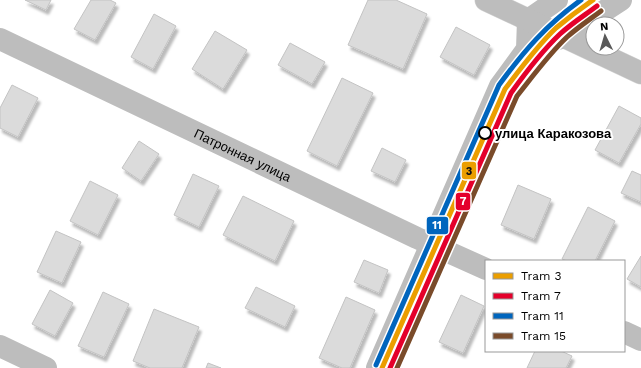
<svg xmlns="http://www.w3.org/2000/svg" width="641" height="368" font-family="'Work Sans',sans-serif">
	<defs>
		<filter id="shadow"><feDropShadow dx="2.5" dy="4.5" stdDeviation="1" flood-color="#0004"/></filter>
	</defs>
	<rect width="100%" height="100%" fill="#fff"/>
	<g fill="#dbdbdb" stroke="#c3c3c3" filter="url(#shadow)">
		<path d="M25,0H51L46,10Z"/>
		<path d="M91,0H110L116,3L95,40L74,29Z"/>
		<path d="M368,0H396L427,14L403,69L348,45Z"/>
		<path d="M154,14L176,26L153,69L131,57Z"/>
		<path d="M456,27L490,45L474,75L440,57Z"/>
		<path d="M215,31L247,50L223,89L192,69Z"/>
		<path d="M290,43L325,62L312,84L278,65Z"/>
		<path d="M342,78L373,93L337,166L307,151Z"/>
		<path d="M12,85L38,98L18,137L0,128V108Z"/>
		<path d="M619,106L641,118V124L619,163L595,150Z"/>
		<path d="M139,141L159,154L141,181L122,168Z"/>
		<path d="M382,148L406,160L395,182L371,171Z"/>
		<path d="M632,171L641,175V202L621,193Z"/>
		<path d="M193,174L219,186L199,227L174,215Z"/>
		<path d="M90,181L118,195L98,235L70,221Z"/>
		<path d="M518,185L551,199L534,239L501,225Z"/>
		<path d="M243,196L294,221L275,261L223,235Z"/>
		<path d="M588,207L615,221L595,261H567L562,259Z"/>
		<path d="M56,231L81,242L62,283L37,272Z"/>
		<path d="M641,256V287L627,279Z"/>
		<path d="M364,260L388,270L379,293L354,282Z"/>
		<path d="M256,287L295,306L285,327L245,308Z"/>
		<path d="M50,290L73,303L55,336L32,324Z"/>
		<path d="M103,292L129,304L104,357L78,346Z"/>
		<path d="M461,295L484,306L463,353L439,342Z"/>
		<path d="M346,297L375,310L350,368H342L319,358Z"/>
		<path d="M154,309L199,327L182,368H150L133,361Z"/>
		<path d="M535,351H561L572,356L566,368H527Z"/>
		<path d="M208,363L221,368H206Z"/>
	</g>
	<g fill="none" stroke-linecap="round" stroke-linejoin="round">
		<g stroke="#dbdbdb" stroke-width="23">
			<path id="major" d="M486,0L641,73"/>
		</g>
		<g stroke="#bdbdbd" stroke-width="22">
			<path id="s1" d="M0,39L417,238L486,269"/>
			<path d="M527,49L564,37L621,0"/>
			<path d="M624,332L641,340"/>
			<path d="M0,346L46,368"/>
			<path d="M377,368L500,86L527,49L528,20L557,0"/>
		</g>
		<use href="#major" stroke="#bdbdbd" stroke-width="22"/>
		<g stroke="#fff" stroke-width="8">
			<path id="tram-1" d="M382,368L505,89C521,68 537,46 556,28C568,18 580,9 593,0"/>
		</g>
		<g stroke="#fff" stroke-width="8">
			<path id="tram-2" d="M390,368L511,93C526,72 542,51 560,34C572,23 585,15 597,6"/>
		</g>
		<g stroke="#fff" stroke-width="8">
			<path id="tram-3" d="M376,365L499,85C524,51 546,25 581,0"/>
		</g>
		<g stroke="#fff" stroke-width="8">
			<path id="tram-4" d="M397,368L517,96C533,76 548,55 567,37C577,28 589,20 601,11"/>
		</g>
		<use href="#tram-1" stroke="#eb9e00" stroke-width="5"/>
		<use href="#tram-2" stroke="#e4002b" stroke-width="5"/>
		<use href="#tram-3" stroke="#0065bd" stroke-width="5"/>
		<use href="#tram-4" stroke="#7a4b2a" stroke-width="5"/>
	</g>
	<circle fill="#fff" stroke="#000" stroke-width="2" cx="485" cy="133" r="6"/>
	<g text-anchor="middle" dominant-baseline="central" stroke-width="4" stroke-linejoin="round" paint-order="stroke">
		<g font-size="13" font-weight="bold" fill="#000" stroke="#fff" text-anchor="start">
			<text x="495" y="133">улица Каракозова</text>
		</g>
		<g font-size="13" fill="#000" stroke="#fff">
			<text stroke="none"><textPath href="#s1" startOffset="269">Патронная улица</textPath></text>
		</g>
	</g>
	<g stroke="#fff" stroke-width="1.5">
		<rect x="461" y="161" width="16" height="19" rx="4" fill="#eb9e00"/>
		<rect x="455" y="192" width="16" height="19" rx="4" fill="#e4002b"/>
		<rect x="426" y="216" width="23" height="19" rx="4" fill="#0065bd"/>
	</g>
	<g font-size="11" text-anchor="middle" font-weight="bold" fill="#fff">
		<text x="463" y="205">7</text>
		<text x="437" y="229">11</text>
	</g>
	<g font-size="11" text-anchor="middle" font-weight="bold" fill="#111">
		<text x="469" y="175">3</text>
	</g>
	<rect x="485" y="260" width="140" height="92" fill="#ffffff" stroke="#999999"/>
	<rect x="493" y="273" width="20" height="6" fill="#eb9e00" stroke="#999999"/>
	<text x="521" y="280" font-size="12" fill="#000000">Tram 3</text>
	<rect x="493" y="293" width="20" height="6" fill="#e4002b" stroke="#999999"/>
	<text x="521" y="300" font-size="12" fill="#000000">Tram 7</text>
	<rect x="493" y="313" width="20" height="6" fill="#0065bd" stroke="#999999"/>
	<text x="521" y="320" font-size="12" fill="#000000">Tram 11</text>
	<rect x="493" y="333" width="20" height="6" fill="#7a4b2a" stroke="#999999"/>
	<text x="521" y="340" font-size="12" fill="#000000">Tram 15</text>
	<g transform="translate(605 36) rotate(355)"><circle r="19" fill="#ffffff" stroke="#999999"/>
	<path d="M0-3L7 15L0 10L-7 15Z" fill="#595959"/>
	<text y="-6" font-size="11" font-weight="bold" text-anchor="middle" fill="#000000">N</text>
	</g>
</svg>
